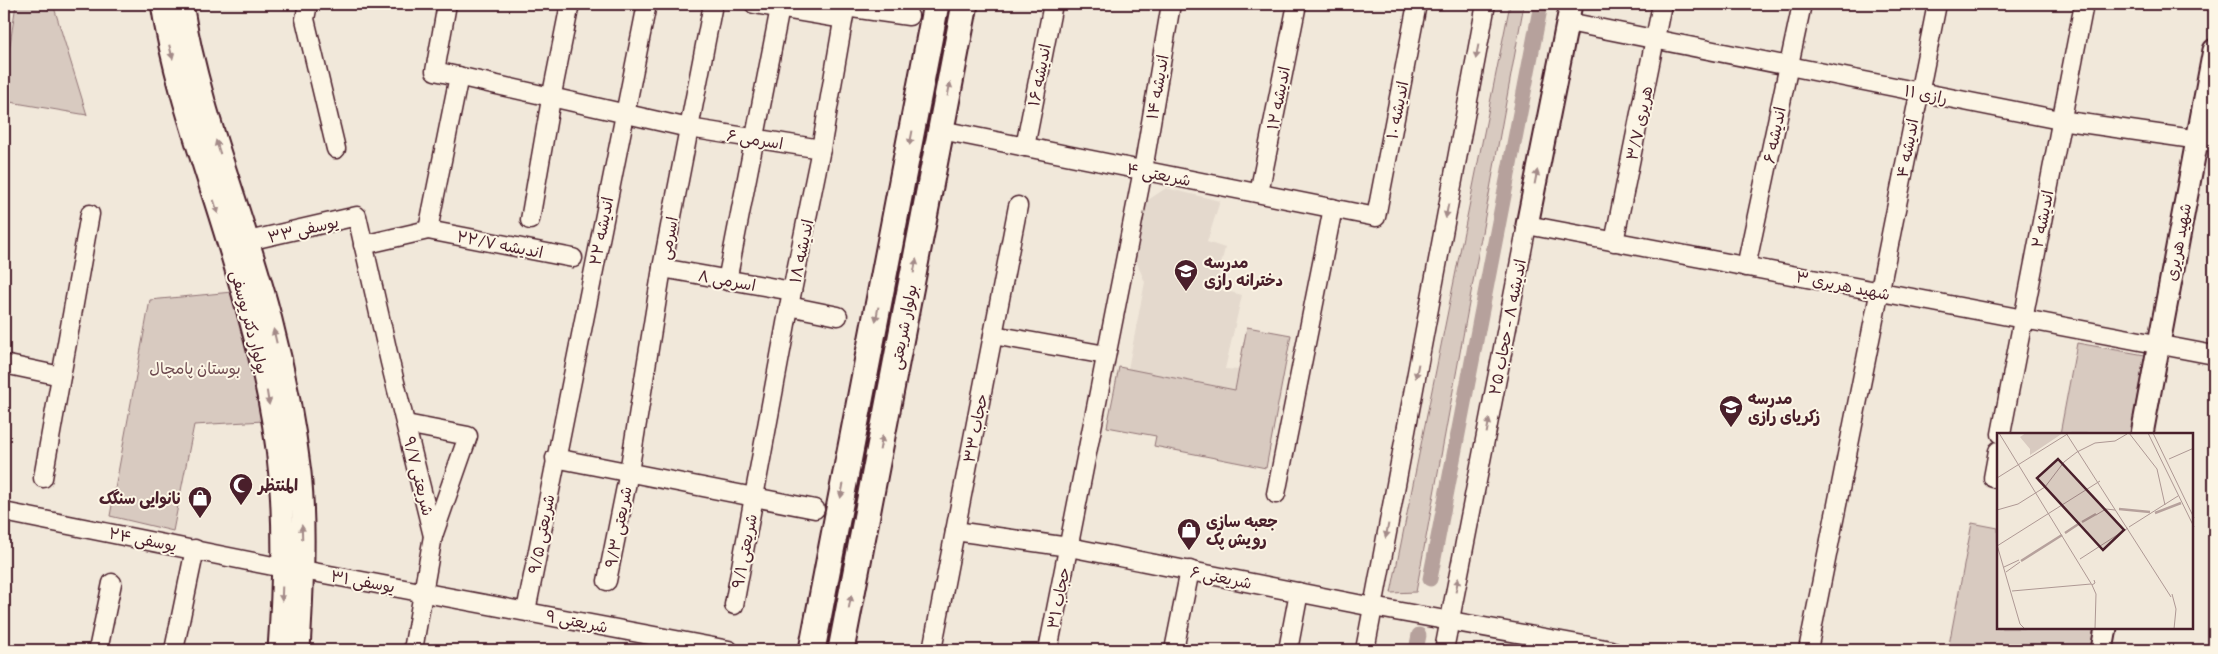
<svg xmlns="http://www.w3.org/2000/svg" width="2218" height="654" font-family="'Patrick Hand','Playpen Sans Arabic',sans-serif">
	<rect width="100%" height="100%" fill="#f1e8da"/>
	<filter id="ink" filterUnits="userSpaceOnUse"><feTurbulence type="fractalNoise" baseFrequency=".02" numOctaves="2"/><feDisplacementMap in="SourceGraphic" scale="10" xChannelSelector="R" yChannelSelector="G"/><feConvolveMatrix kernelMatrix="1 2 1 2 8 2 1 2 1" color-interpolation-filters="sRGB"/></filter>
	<g filter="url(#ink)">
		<path fill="#e4d9cd" d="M1166,188L1220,201L1207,242L1225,248L1215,288L1242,295L1225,369L1239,370L1235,390L1128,369L1145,282L1134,256L1145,202Z"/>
		<g fill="#d8cac0" stroke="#917476">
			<path d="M16,4H53L87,115L4,101V85Z"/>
			<path d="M1510,4H1524L1416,592L1391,593Z"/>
			<path d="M232,292L253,360L264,421L194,425L173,531L110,516L150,300Z"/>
			<path d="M1247,327L1291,335L1266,468L1154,446L1156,436L1107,427L1119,367L1235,390Z"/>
			<path d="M2077,343L2145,355L2130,434H2060Z"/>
			<path d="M1972,523L1998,528V628H2095L2090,650H1948Z"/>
		</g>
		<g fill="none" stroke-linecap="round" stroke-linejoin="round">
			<g stroke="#b6a19c" stroke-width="15">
				<path d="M1430,579L1541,4"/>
				<path d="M1416,650L1419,635"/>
			</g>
			<g stroke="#4a1f2b" stroke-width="21">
				<g id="minor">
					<path d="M308,4L305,19L336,149"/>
					<path d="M447,4L435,71L689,128L821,149"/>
					<path d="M754,4L843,19"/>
					<path d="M845,7L909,16"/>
					<path d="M1568,22L2060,120L2214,142"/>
					<path d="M941,130L1376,217L1417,4"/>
					<path d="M1025,147L1053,4"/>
					<path d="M1259,193L1297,4"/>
					<path d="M530,220L551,99L570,4"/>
					<path d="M428,230L459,76"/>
					<path d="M248,241L357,216L390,362L433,536L413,650"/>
					<path d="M1614,242L1662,4"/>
					<path d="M363,245L428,230L573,258"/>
					<path d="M1746,267L1802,4"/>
					<path d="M662,268L792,291"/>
					<path d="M727,281L780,8"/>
					<path d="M789,306L838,316"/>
					<path d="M993,335L1106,355"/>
					<path d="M4,364L61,376"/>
					<path d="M406,424L468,436L433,536"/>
					<path d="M2001,434L2084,4"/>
					<path d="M555,458L815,509"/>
					<path d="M43,478L90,214"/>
					<path d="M1993,478L1998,451"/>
					<path d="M1276,494L1333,208"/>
					<path d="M4,512L283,568"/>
					<path d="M955,531L1069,547L1373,607L1611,650"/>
					<path d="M303,570L729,650"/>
					<path d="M607,581L629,472L662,268L713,4"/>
					<path d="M734,605L792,291L821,149L846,4"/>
					<path d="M526,611L647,4"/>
					<path d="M98,650L112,583"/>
					<path d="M174,650L195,549"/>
					<path d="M932,650L1018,206"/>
					<path d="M1048,650L1143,170L1171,4"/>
					<path d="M1174,650L1190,570"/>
					<path d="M1288,650L1299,592"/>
					<path d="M1365,650L1486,4"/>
					<path d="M1444,650L1527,225L2214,355"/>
					<path d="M1808,650L1937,4"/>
				</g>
			</g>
			<g stroke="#4a1f2b" stroke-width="25">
				<g id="tertiary">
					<path d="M162,4C176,94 210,178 235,266C255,334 274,405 280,476C285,534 283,593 279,650"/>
					<path d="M182,4C199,112 244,214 271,320C284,370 294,421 300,473C306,530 302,593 299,650"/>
					<path d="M1527,225L1571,4"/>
					<path d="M2142,434L2214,50"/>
					<path d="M2102,650L2106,628"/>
				</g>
			</g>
			<g stroke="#4a1f2b" stroke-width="29">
				<g id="secondary">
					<path d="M812,650L936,4"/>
					<path d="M841,650L965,4"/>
				</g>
			</g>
			<use href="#minor" stroke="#fcf5e5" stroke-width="18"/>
			<use href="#tertiary" stroke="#fcf5e5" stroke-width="21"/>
			<use href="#secondary" stroke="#fcf5e5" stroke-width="25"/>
		</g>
		<defs><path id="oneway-solid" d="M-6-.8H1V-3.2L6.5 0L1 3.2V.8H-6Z" transform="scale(1.25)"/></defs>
		<g fill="#a38a88">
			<use href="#oneway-solid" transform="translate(171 52) rotate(76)"/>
			<use href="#oneway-solid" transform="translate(1477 52) rotate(101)"/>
			<use href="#oneway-solid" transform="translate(949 89) rotate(-79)"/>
			<use href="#oneway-solid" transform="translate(911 138) rotate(101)"/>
			<use href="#oneway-solid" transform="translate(218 147) rotate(-108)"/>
			<use href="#oneway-solid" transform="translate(1536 177) rotate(-79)"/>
			<use href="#oneway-solid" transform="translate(216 207) rotate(72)"/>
			<use href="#oneway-solid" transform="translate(1447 211) rotate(101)"/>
			<use href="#oneway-solid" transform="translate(915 266) rotate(-79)"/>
			<use href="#oneway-solid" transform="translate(877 314) rotate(101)"/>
			<use href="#oneway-solid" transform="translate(275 336) rotate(-103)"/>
			<use href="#oneway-solid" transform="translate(1417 371) rotate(101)"/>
			<use href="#oneway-solid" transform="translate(268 398) rotate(81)"/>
			<use href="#oneway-solid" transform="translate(1488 426) rotate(-79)"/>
			<use href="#oneway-solid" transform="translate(881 443) rotate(-79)"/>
			<use href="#oneway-solid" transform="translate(842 491) rotate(101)"/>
			<use href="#oneway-solid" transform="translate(1387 531) rotate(101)"/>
			<use href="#oneway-solid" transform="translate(302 532) rotate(-92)"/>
			<use href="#oneway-solid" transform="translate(1457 585) rotate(-79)"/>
			<use href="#oneway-solid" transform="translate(282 594) rotate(92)"/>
			<use href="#oneway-solid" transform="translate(850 602) rotate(-79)"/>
		</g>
	</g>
	<defs>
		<g id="school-pin" transform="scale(1.25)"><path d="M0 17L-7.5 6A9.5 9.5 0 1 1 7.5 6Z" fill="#4a1f2b" stroke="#fcf5e5"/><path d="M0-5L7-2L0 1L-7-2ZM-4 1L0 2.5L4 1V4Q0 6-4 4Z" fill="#fff"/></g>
		<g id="mosque-pin" transform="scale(1.25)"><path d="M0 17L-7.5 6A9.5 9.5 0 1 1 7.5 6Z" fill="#4a1f2b" stroke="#fcf5e5"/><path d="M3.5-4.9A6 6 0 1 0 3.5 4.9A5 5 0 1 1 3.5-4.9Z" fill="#fff"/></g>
		<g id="shop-pin" transform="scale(1.25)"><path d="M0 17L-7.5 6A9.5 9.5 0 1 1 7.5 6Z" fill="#4a1f2b" stroke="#fcf5e5"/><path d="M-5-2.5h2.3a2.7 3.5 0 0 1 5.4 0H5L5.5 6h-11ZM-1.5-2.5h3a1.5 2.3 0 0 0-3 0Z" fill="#fff"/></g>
	</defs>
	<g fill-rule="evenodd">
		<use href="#school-pin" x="1186" y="271"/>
		<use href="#school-pin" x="1731" y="407"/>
		<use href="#mosque-pin" x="241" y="485"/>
		<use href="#shop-pin" x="200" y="498"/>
		<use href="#shop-pin" x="1189" y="530"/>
	</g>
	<g text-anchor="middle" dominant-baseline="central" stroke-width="4" stroke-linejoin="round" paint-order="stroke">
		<g font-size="16" fill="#4a1f2b" stroke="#fcf5e5">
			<text transform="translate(1039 75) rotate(-79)">اندیشه ۱۶</text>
			<text transform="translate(1157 87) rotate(-80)">اندیشه ۱۴</text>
			<text transform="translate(1926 94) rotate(11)">رازی ۱۱</text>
			<text transform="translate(1278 98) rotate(-79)">اندیشه ۱۲</text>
			<text transform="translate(1397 110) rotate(-79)">اندیشه ۱۰</text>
			<text transform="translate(1639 123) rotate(-78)">هریری ۳/۷</text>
			<text transform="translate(1774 135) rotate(-78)">اندیشه ۶</text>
			<text transform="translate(755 139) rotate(9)">اسرمی ۶</text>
			<text transform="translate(1907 148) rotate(-79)">اندیشه ۴</text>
			<text transform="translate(1159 174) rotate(11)">شریعتی ۴</text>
			<text transform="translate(2042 219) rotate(-79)">اندیشه ۲</text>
			<text transform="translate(303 229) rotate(-13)">یوسفی ۳۳</text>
			<text transform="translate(601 231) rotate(-79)">اندیشه ۲۲</text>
			<text transform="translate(668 238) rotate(-79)">اسرمی</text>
			<text transform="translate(2178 242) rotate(-79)">شهید هریری</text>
			<text transform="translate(500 244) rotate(11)">اندیشه ۲۲/۷</text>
			<text transform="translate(801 251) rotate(-78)">اندیشه ۱۸</text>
			<text transform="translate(727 280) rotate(10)">اسرمی ۸</text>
			<text transform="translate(1843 285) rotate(11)">شهید هریری ۳</text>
			<text transform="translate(250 322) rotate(75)">بولوار دکتر یوسفی</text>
			<text transform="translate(903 327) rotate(-79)">بولوار شریعتی</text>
			<text transform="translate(1507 327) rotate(-79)">اندیشه ۸ - حجاب ۲۵</text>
			<text transform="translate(975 428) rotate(-79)">حجاب ۳۳</text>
			<text transform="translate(419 476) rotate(76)">شریعتی ۹/۷</text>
			<text transform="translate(618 527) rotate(-79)">شریعتی ۹/۳</text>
			<text transform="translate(541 534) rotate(-79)">شریعتی ۹/۵</text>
			<text transform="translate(143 539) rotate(11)">یوسفی ۲۴</text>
			<text transform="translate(744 551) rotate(-79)">شریعتی ۹/۱</text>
			<text transform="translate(1221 577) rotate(11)">شریعتی ۶</text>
			<text transform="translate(363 581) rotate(10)">یوسفی ۳۱</text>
			<text transform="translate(1058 598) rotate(-79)">حجاب ۳۱</text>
			<text transform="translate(577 621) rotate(11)">شریعتی ۹</text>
		</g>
		<g font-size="16" font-weight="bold" fill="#4a1f2b" stroke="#fcf5e5" text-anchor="start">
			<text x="1204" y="262">مدرسه<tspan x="1204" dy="18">دخترانه رازی</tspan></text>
			<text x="1748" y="398">مدرسه<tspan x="1748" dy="18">زکریای رازی</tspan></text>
			<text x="258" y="485">المنتظر</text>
			<text x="182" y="498" text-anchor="end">نانوایی سنگک</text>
			<text x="1206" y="521">جعبه سازی<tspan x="1206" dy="18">رویش پک</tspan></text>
		</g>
		<g font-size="16" fill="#6e4a50" stroke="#fcf5e5">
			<text x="195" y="368">بوستان پامچال</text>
		</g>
	</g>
	<g transform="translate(1997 433)">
		<rect width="196" height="196" fill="#f1e8da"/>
		<path d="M29,0H66L33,22V16L23,4Z" fill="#d8cac0"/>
		<path fill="none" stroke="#b6a19c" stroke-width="2.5" d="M122,76L153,79M158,80L184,70M85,89L99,81M68,100L83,90M24,128L65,102"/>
		<path fill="none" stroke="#ae9894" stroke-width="1" d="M2,0L95,152L98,150L97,147M69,0L174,164M132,0L160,36L168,72M151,0L197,94M156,0L197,85M172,26L197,15M0,45L72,0M0,77L21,71L48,54L67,29L80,19L98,10L118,8L130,1M99,82L109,76L118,77M132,94L181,63M0,112L23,191L28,196M0,113L103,48M83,126L131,95M7,134L22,127M9,139L23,129M95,152L99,161L98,196M15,158L94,151M175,161L179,176L177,196"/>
		<path fill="#4a1f2b" fill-opacity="0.15" stroke="#4a1f2b" stroke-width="2.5" d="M61,26L127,97L106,117L40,45Z"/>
		<rect width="196" height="196" fill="none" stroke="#4a1f2b" stroke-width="2.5"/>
	</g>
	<rect width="2218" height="654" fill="none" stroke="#fcf5e5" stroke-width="20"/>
	<rect x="10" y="10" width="2198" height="634" fill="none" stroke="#4a1f2b" stroke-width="2" filter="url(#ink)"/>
</svg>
